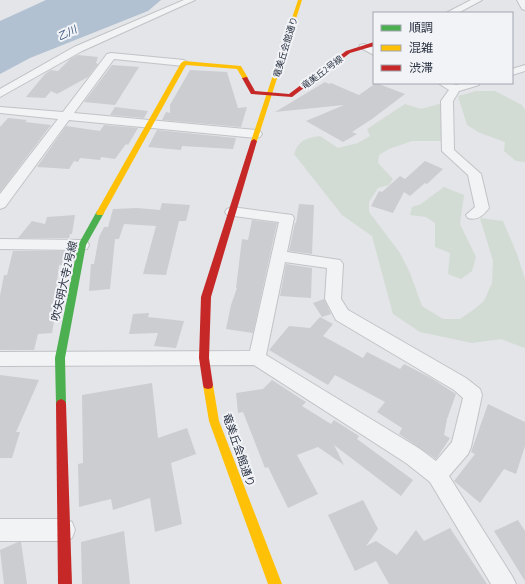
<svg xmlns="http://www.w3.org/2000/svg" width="525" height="584" font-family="'PT Sans Narrow','Noto Sans JP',sans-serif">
	<rect width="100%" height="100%" fill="#e3e5e8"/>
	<g fill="#d3dcd4">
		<path d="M476,91H495L522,105L525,110V162L516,161L504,151L505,142L480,133L467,125L458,96Z"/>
		<path d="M443,103L448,141H412L389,149L379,155L378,163L393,179L389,185L378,188L369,202V212L400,253L410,273L422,306L443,319H460L473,310L484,301L492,283L493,261L480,218L503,221L517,254L525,279V348L501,339L472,343L420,332L393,314L372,236L342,215L294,154C299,140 306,138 320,136L338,148L358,143L370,136L367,129L405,104L421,109Z"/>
		<path d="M444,187L464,195L460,224L476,257L472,271L461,279L448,274L450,253L435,247V223L426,217L410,215L412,207L421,204Z"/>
	</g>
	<path fill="#b2c1d2" d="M46,0H161L148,11L30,58L0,74V21Z"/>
	<g fill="#cccdd0">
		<path d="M78,55L98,57L96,63L98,64L88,77L57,94L51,91L45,98L26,97L45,74L51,70L58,71L70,59Z"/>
		<path d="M112,65L139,67L115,105L84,102Z"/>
		<path d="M190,70L227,72L238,108L247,107L241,127L162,120L166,112L170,113V105Z"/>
		<path d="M325,82L329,84L331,83L359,95L376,83L405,94L372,119L352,132L357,134L343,142L306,121L344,105L275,112Z"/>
		<path d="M115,107L148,111L144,118L110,115Z"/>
		<path d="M8,118L27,120L25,122L51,125L0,192V127Z"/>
		<path d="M104,125L138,128L128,145L126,144L115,159L101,157L100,160L80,158L78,162L74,161L69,169L37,167L66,126L100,131Z"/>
		<path d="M157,130L236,138L233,149L182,146L181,150L148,147Z"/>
		<path d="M425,161L443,169L427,184L425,183L410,196L404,192L393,213L371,206L379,191L382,192L400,176L405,179Z"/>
		<path d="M162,203L190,205L186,221H179L166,275L143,274L156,226L124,224L119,239H115L110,289L89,291L91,264H94L99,237L104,227H108L113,209L137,208L160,210Z"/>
		<path d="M299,204L314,205L312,254L289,251L295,223H296Z"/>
		<path d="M75,215L72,234H70L69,238H18L32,221L45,224L47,217Z"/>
		<path d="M252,220L277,223L253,333L226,329L231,305L237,288H236L242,239L248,240Z"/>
		<path d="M13,251H65L62,265H59L53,316H55L52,333L38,334L34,350H0V296L4,275H7Z"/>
		<path d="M286,264L312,268L311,298L280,296Z"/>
		<path d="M324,299L331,314L322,317L313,303Z"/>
		<path d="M149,313L148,317L184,321L176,348L154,346L158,333L129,334L133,314Z"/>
		<path d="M320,317L333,324L323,336L363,358L367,352L400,369L404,364L431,378L456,394L447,419L444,435L450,438L436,459L399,434L402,428L377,412L385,402L335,375L328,385L269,350L289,326L310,328Z"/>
		<path d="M0,375L39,380L16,432H20L12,458H0Z"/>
		<path d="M272,380L306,402L302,406L331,424L334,420L359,436L357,439L413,480L401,496L334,445L344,465L318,447L297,455L318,494L288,508L268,467L265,468L243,412L238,413L236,393L263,389Z"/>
		<path d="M152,383L158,438L187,428L196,454L171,463L182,524L155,532L150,498L113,510L111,499L79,507L78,464L83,463L82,395Z"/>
		<path d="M488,404L525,422V446L516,474L504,469L480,503L454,481L475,454L471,452Z"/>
		<path d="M363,500L378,529L366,546L376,541L397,555L416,530L424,541L450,528L487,584H389L376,561L355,571L328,515Z"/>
		<path d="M518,520L525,531V581L494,531Z"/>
		<path d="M124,531L130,584H82L81,542Z"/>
		<path d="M18,542H21L27,584H4L0,550Z"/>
	</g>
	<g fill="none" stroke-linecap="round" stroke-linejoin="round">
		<g stroke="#c1c3c6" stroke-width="2">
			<g id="street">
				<path d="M184,0H195L82,51L0,97V89L74,47Z"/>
				<path d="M471,0H482L458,13H446Z"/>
				<path d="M517,0H525V10L522,9Z"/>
				<path d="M364,44L374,48V55L359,47L360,45Z"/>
				<path d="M111,53L184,60L189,63L184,66L114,59L74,113L256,130L260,131L262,134L260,137L256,138L69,120L5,207L0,209V194L58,119L0,113V107L63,112L107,54Z"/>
				<path d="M525,65V71L512,75V69Z"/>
				<path d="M438,83H451L456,85L463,83H480L479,85L459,91L453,101L454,150L481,174L489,208C484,215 477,221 468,218L466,215L475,207L468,175L442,151L441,101L449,90Z"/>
				<path d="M232,207L292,215L294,218L287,252L340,260L343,264L341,299L348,310L466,378L480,389L482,395L471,447L468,454L449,476L512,576L516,584H491L430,482L406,463L254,365L0,366V352L250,351L279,222L227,215L225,212L227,209ZM285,262L327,268L325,299L336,320L454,390L463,398L452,442L436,461L420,449L266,355Z"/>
				<path d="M0,239L82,240L87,241L89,245L87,249L82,250L0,249Z"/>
				<path d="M0,519H64L72,522L75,530L72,538L64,541H0Z"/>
			</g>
		</g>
		<use href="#street" fill="#f2f3f5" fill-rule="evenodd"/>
		<path fill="#4caf50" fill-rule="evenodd" d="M100,210L104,213L86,245L65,358L66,404L65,407L61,409L57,407L56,404L55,358L78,245L97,211Z"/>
		<g fill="#ffc107" fill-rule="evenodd">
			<path d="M298,0H302L257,141L254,143L252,142L251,141Z"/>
			<path d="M184,61L241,66L248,78L243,79L237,69L186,65L104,213L103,215H97L96,213L181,63Z"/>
			<path d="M208,381L212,382L213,385L219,421L282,584H268L209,421L203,385L204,382Z"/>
		</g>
		<g fill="#c62828" fill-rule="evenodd">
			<path d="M374,42V46L350,53L292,97L251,94L242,78L247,77L255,91L289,94L346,51Z"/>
			<path d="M254,139L257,141L211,297L209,358L213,385L212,388L208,389L204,388L203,385L199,358L201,297L251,141Z"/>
			<path d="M61,399L65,401L66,404L72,584H58L56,404L57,401Z"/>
		</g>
	</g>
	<g text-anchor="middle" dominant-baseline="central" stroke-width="4" stroke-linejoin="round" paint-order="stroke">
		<g font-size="9" fill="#2a3241" stroke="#f1f3f7">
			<text transform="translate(285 47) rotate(-73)">竜美丘会館通り</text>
			<text transform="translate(322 72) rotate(-37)">竜美丘2号線</text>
		</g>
		<g font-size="10" font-style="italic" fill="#345075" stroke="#f1f3f7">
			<text transform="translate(67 33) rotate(-26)">乙川</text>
		</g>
		<g font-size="11" fill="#2a3241" stroke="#f1f3f7">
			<text transform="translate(64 281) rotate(-77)">吹矢明大寺2号線</text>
			<text transform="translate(239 450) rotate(71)">竜美丘会館通り</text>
		</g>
	</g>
	<rect x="373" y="12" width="140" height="72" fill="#f1f3f7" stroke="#a1a6ae"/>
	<rect x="381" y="25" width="20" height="6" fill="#4caf50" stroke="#a1a6ae"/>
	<text x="409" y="32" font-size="12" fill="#2a3241">順調</text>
	<rect x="381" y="45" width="20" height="6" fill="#ffc107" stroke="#a1a6ae"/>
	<text x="409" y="52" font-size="12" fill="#2a3241">混雑</text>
	<rect x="381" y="65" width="20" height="6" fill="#c62828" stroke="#a1a6ae"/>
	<text x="409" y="72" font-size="12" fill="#2a3241">渋滞</text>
</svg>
